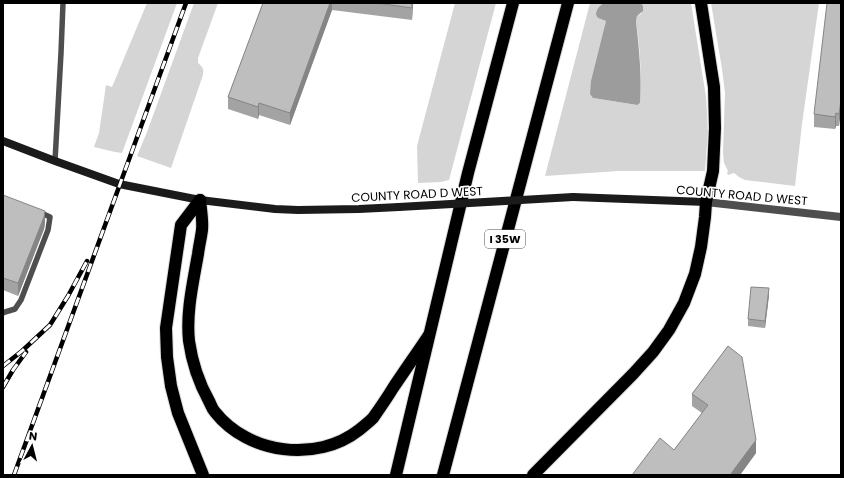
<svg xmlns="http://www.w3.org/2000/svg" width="844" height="478" font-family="Poppins,sans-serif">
	<rect width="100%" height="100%" fill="#fff"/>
	<g fill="#d5d5d5">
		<path d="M147,3H177L122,153L115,152L94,147L99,133L106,85L112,87Z"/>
		<path d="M194,3H218L198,58V63C203,67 204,69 203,75L171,168L137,156L147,132Z"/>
		<path d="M455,3H496L449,180L441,182L418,183L417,146Z"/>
		<path d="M590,3H604C600,7 596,10 596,15L598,18L606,21L593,98L636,105L640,103C642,75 640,48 636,21L637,16L641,14L643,6L641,3H691L706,97L708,132L705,171H618L545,176Z"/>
		<path d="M711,3H819L802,124L795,186L745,180L739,177L734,173L728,175L727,173L728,171L724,163L723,153L725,93L722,69Z"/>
	</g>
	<path fill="#9c9c9c" d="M604,3H641L643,6V11L637,16L636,21C639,49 642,76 640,103L637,105L593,98L590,94L591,81L606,21L598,18L596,15C596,10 599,6 604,3Z"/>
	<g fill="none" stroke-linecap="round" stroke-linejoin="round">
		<g stroke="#dbdbdb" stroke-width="14">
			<g id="motorway">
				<path d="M200,200C201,210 203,221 202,230C201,238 199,246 198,254C193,283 186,312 189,341C192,362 199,383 209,401C211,405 212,409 215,412C248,454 317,463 359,430C364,426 369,422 373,418C380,408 387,398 393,388C405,370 417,353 429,335"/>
				<path d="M200,200L181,225L166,328L167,357L171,386L178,413L203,475"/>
				<path d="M396,475L468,173L513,3"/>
				<path d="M443,475L568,3"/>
				<path d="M533,475L633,374L653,352L669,330L684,303L695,274L701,247L705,217L706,202L713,171L715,128L714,87L711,68L701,3"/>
			</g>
		</g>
		<g stroke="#4e4e4e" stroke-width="5.5">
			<path d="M55,161L61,53L63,3"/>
			<path d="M3,313L5,312L15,309L21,300L48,230L50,217L39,212"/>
		</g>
		<path stroke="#4e4e4e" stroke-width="8" d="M706,202L841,217"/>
		<g stroke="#1b1b1b" stroke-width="8">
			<path d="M3,141L55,161L119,184L200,200L275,209L298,210L359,209L399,207"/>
			<path d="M573,197L706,202"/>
		</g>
		<use href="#motorway" stroke="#000" stroke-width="12"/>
		<g stroke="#000" stroke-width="4.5">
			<g id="rail">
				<path d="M3,366L22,351L50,325L68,296L87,261"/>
				<path d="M3,387L13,370L26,352"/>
				<path d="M14,475L186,3"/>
			</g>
		</g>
		<use href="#rail" stroke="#fff" stroke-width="3" stroke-dasharray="9" stroke-linecap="butt"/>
		<path stroke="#1b1b1b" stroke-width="8" d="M399,207L573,197"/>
	</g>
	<g fill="#a3a3a3">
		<path d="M263,3H413L412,20L332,10L290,125L259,115L258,119L228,109V97Z"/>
		<path d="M841,3L839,126H836L835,129L814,127V114Z"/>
		<path d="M3,195L45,223L44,229L18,296L3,290Z"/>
		<path d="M769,295L765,328L748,326V319Z"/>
		<path d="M728,346L756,453L740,475H632L674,450L702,413L692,406V394Z"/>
	</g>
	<g fill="#858585">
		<path d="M330,3H332V10L290,125V113Z"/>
		<path d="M412,3H413L412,20Z"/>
		<path d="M841,100V112L839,126V114Z"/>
		<path d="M259,103V115L258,119V107Z"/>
		<path d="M836,113V126L835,129V117Z"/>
		<path d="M45,211V223L44,229L18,296V283Z"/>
		<path d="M769,288V295L765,328V321Z"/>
		<path d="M756,440V453L740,475H730Z"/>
	</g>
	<g fill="#bebebe" stroke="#858585">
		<path d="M263,3H330L290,113L259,103L258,107L228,97Z"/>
		<path d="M377,3H412V8Z"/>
		<path d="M827,3H841V100L839,114L836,113L835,117L814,114Z"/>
		<path d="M3,195L45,211L44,217L18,283L3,278Z"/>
		<path d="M751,287L769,288L765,321L748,319Z"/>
		<path d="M728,346L742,357L756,440L730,475H632L660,438L674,450L708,405L692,394Z"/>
	</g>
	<g text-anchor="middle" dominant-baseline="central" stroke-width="3.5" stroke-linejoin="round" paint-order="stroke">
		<rect fill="#fff" stroke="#4c4c4c" stroke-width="1" x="485" y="230" width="40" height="18" rx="3"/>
		<g font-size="11" font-weight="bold" fill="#000">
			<text x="505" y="239">I 35W</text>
		</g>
		<g font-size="12" fill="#000" stroke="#fff">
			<text transform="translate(417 194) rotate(-3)">COUNTY ROAD D WEST</text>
			<text transform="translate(742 195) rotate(5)">COUNTY ROAD D WEST</text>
		</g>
	</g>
	<rect width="844" height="478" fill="none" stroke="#000000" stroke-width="8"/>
	<g transform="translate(32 446) rotate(7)" stroke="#ffffff" stroke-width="3" paint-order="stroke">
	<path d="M0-3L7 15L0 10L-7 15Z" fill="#000000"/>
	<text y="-6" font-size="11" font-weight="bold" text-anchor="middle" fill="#000000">N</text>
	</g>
</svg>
